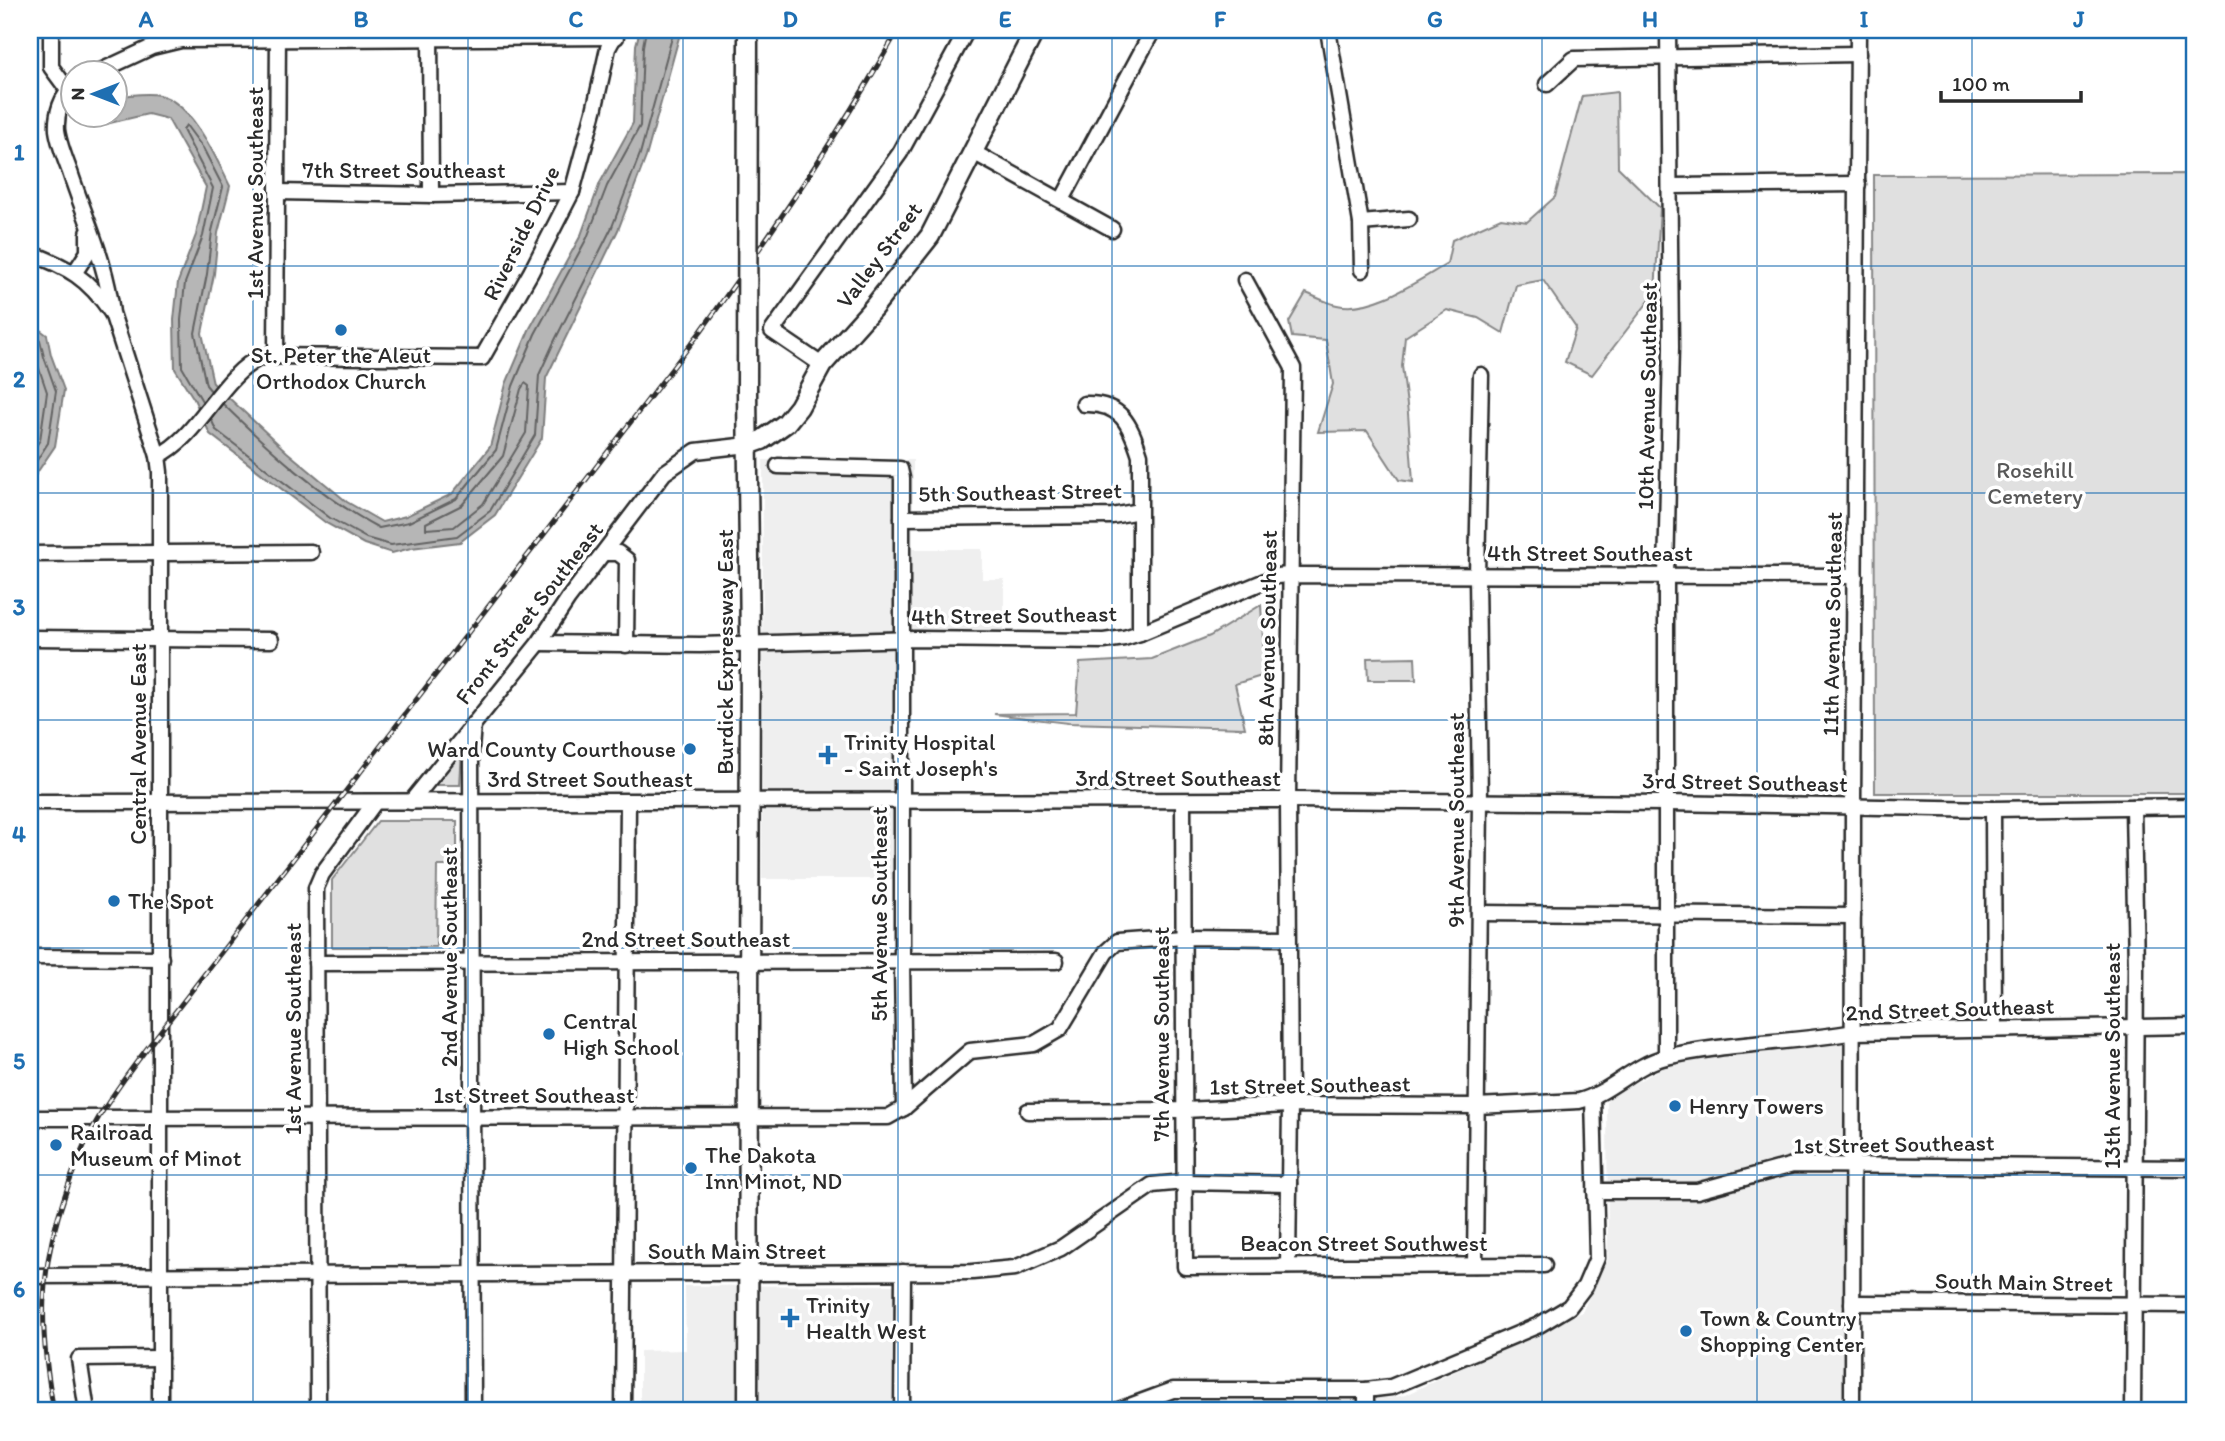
<svg xmlns="http://www.w3.org/2000/svg" width="2225" height="1441" font-family="Itim,sans-serif">
	<rect width="100%" height="100%" fill="#fff"/>
	<filter id="ink" filterUnits="userSpaceOnUse"><feTurbulence type="fractalNoise" baseFrequency=".0143" numOctaves="2"/><feDisplacementMap in="SourceGraphic" scale="14" xChannelSelector="R" yChannelSelector="G"/><feConvolveMatrix kernelMatrix="1 2 1 2 8 2 1 2 1" color-interpolation-filters="sRGB"/></filter>
	<g filter="url(#ink)">
		<g fill="#efefef">
			<path d="M763,460H913V549H982V579H1004V632H894L893,879H762Z"/>
			<path d="M1846,1042L1845,1411H1139L1170,1400L1390,1398L1405,1395L1582,1312L1608,1259L1607,1098L1670,1064Z"/>
			<path d="M894,1285L893,1411H640V1351L686,1350L685,1286Z"/>
		</g>
		<g fill="#e0e0e0" stroke="#868686" stroke-width="2">
			<path d="M1617,92L1618,167L1660,208L1655,293L1592,375L1565,362L1576,328L1543,280L1516,285L1503,333L1478,318L1447,310L1405,337L1402,366L1408,413L1413,482L1399,480L1367,431L1318,432L1333,384L1326,340L1292,337L1289,322L1306,293C1316,297 1327,303 1337,305C1372,313 1417,281 1447,264L1452,240L1501,218L1527,222L1555,197L1582,96Z"/>
			<path d="M2195,174V793H1875L1874,175Z"/>
			<path d="M1261,605L1265,675L1235,684L1245,728L1068,723L994,714L1076,713L1080,663L1152,659L1210,636Z"/>
			<path d="M1415,657L1416,680H1368L1367,658Z"/>
			<path d="M462,749L460,785H433Z"/>
			<path d="M378,821H457V866H437L436,947H332V880Z"/>
		</g>
		<g fill="#b6b6b6" stroke="#7e7e7e" stroke-width="2">
			<path d="M640,30H681L646,157L618,230L546,378L542,438L495,515L460,542L411,548L392,553L364,544L326,523L210,434L194,399L175,369L174,320L178,282L196,235L206,187L168,119L148,114L89,128L79,120L80,116H116V96C129,96 146,92 159,95C192,102 216,158 230,186L218,233L214,274L202,333L213,383L287,452L347,502L382,522L406,516L452,494L490,447L506,384L529,330L581,235L600,183L633,123L636,45Z"/>
			<path d="M30,310L35,326L47,335L51,355L64,390L55,446L30,483Z"/>
		</g>
		<g fill="none" stroke-linecap="round" stroke-linejoin="round">
			<g stroke="#636363" stroke-width="2">
				<path d="M30,330L40,340L44,357L56,391L48,443L30,471"/>
				<path d="M30,342L47,392L40,440L30,455"/>
				<path d="M525,383L529,386L526,433L483,504L454,527L426,529V523L462,505L503,456L521,389Z"/>
				<path d="M202,401L182,367L181,320L185,283L203,236L213,188L183,130L186,125L203,148L223,187L212,231L207,274L195,333L206,385L211,391"/>
				<path d="M223,404C270,450 321,497 379,528L409,522L456,499L496,450L513,386L535,334L587,238L607,186L640,126L643,46L646,30"/>
				<path d="M211,419L216,430L330,518L366,538L391,545L457,536L490,511L535,435L539,375L555,340L612,227L640,154L674,30"/>
			</g>
			<g stroke="#2b2b2b" stroke-width="19">
				<g id="minor">
					<path d="M51,30V67L68,90"/>
					<path d="M430,30L431,195"/>
					<path d="M1328,30L1361,223L1362,270"/>
					<path d="M94,74L152,47L181,40L616,37"/>
					<path d="M1547,84L1574,59L1858,54"/>
					<path d="M74,86C61,96 56,114 57,130C59,144 65,159 70,172C85,218 107,264 112,313L158,456L160,472V1411"/>
					<path d="M973,152L1112,229"/>
					<path d="M1671,186L1858,184"/>
					<path d="M278,192L431,195L572,192"/>
					<path d="M1062,200L1153,30"/>
					<path d="M1361,223L1409,219"/>
					<path d="M30,253C68,267 88,278 111,312"/>
					<path d="M75,272L88,252V233"/>
					<path d="M1245,280L1293,368L1288,800L1290,1105L1288,1266"/>
					<path d="M276,357L278,30"/>
					<path d="M822,365L772,331L900,153L967,30"/>
					<path d="M1084,404C1121,402 1130,424 1140,455V633"/>
					<path d="M158,456C201,435 220,375 263,356L482,358L531,272L572,192L594,111L608,48L618,30"/>
					<path d="M778,466L900,469L902,478V961L904,1108"/>
					<path d="M902,518L1112,516L1139,511"/>
					<path d="M605,553H618L627,560L626,645"/>
					<path d="M30,554L311,552"/>
					<path d="M30,638L271,640"/>
					<path d="M539,643L700,645L915,639L1104,641L1124,638L1140,633L1277,576L1289,575L1855,576"/>
					<path d="M473,724L471,750L473,1411"/>
					<path d="M1183,801L1185,1267L1544,1265"/>
					<path d="M30,802L1288,800L1667,803L1993,809L2195,806"/>
					<path d="M411,802L539,643L568,599L664,473L696,451L748,445"/>
					<path d="M1993,809L1994,1029"/>
					<path d="M1479,913L1853,916"/>
					<path d="M30,957L161,958"/>
					<path d="M316,963L1056,961"/>
					<path d="M1666,1057V576L1671,347L1668,30"/>
					<path d="M1028,1111L1184,1110L1290,1105L1476,1106L1579,1101C1611,1093 1633,1065 1666,1057C1726,1043 1792,1043 1854,1032L2195,1026"/>
					<path d="M30,1118L888,1117L904,1108L970,1051L1034,1044L1060,1029L1106,952L1117,942L1183,937L1287,938"/>
					<path d="M1595,1191H1697L1793,1165L2195,1168"/>
					<path d="M1475,1265L1480,801L1477,576L1481,375"/>
					<path d="M30,1276L972,1272L1015,1268L1061,1248L1152,1185L1184,1182L1289,1184"/>
					<path d="M1852,1303L2195,1305"/>
					<path d="M1366,1390V1411"/>
					<path d="M87,1411L79,1359L160,1358"/>
					<path d="M318,1411L316,888L322,874L375,802"/>
					<path d="M623,1411L628,802"/>
					<path d="M902,1411L903,1272"/>
					<path d="M1116,1411L1173,1390H1366L1391,1387L1539,1325L1569,1307L1585,1286L1597,1258L1593,1097"/>
					<path d="M1852,1411L1853,806L1858,30"/>
					<path d="M2133,1411L2136,968L2133,807"/>
				</g>
			</g>
			<g stroke="#2b2b2b" stroke-width="23">
				<g id="major">
					<path d="M747,391L750,643L748,1411"/>
					<path d="M748,445L762,440L786,423L799,407L822,365L873,308L930,236L1035,30"/>
				</g>
			</g>
			<use href="#minor" stroke="#fff" stroke-width="14"/>
			<use href="#major" stroke="#fff" stroke-width="18"/>
			<g stroke="#2b2b2b" stroke-width="5">
				<path id="rail" d="M54,1411C39,1331 38,1273 65,1195C74,1168 84,1142 99,1117C113,1094 129,1072 145,1051L701,331C772,233 839,135 898,30"/>
			</g>
			<use href="#rail" stroke="#fff" stroke-width="2.5" stroke-dasharray="8" stroke-linecap="butt"/>
			<g stroke="#2b2b2b" stroke-width="23" stroke-linecap="butt">
				<path id="major-bridge" d="M747,391L748,30"/>
			</g>
			<use href="#major-bridge" stroke="#fff" stroke-width="18"/>
		</g>
	</g>
	<path fill="none" stroke="#1f6fb2" stroke-width="2" stroke-opacity="0.55" d="M253,30V1411M468,30V1411M683,30V1411M898,30V1411M1112,30V1411M1327,30V1411M1542,30V1411M1757,30V1411M1972,30V1411M30,266H2195M30,493H2195M30,720H2195M30,948H2195M30,1175H2195"/>
	<g fill="#1f6fb2" stroke="#fff" stroke-width="2.5">
		<circle cx="341" cy="330" r="7"/>
		<circle cx="690" cy="749" r="7"/>
		<path d="M824.5 744.5h7v7h7v7h-7v7h-7v-7h-7v-7h7z"/>
		<circle cx="114" cy="901" r="7"/>
		<circle cx="549" cy="1034" r="7"/>
		<circle cx="1675" cy="1106" r="7"/>
		<circle cx="56" cy="1145" r="7"/>
		<circle cx="691" cy="1168" r="7"/>
		<path d="M786.5 1307.5h7v7h7v7h-7v7h-7v-7h-7v-7h7z"/>
		<circle cx="1686" cy="1331" r="7"/>
	</g>
	<g text-anchor="middle" dominant-baseline="central" stroke-width="7" stroke-linejoin="round" paint-order="stroke">
		<g font-size="23" fill="#2b2b2b" stroke="#fff">
			<text x="404" y="170">7th Street Southeast</text>
			<text transform="translate(255 193) rotate(-90)">1st Avenue Southeast</text>
			<text transform="translate(521 233) rotate(-64)">Riverside Drive</text>
			<text transform="translate(879 255) rotate(-53)">Valley Street</text>
			<text transform="translate(1647 396) rotate(-89)">10th Avenue Southeast</text>
			<text transform="translate(1020 492) rotate(-1)">5th Southeast Street</text>
			<text x="1590" y="553">4th Street Southeast</text>
			<text transform="translate(529 613) rotate(-52)">Front Street Southeast</text>
			<text transform="translate(1014 615) rotate(-1)">4th Street Southeast</text>
			<text transform="translate(1832 624) rotate(-89)">11th Avenue Southeast</text>
			<text transform="translate(1267 638) rotate(-89)">8th Avenue Southeast</text>
			<text transform="translate(725 652) rotate(-90)">Burdick Expressway East</text>
			<text transform="translate(138 744) rotate(-90)">Central Avenue East</text>
			<text x="1178" y="778">3rd Street Southeast</text>
			<text x="590" y="779">3rd Street Southeast</text>
			<text transform="translate(1745 782) rotate(1)">3rd Street Southeast</text>
			<text transform="translate(1456 820) rotate(-90)">9th Avenue Southeast</text>
			<text transform="translate(879 914) rotate(-90)">5th Avenue Southeast</text>
			<text x="686" y="939">2nd Street Southeast</text>
			<text transform="translate(449 957) rotate(-90)">2nd Avenue Southeast</text>
			<text transform="translate(1950 1009) rotate(-2)">2nd Street Southeast</text>
			<text transform="translate(293 1029) rotate(-90)">1st Avenue Southeast</text>
			<text transform="translate(1161 1034) rotate(-90)">7th Avenue Southeast</text>
			<text transform="translate(2112 1056) rotate(-90)">13th Avenue Southeast</text>
			<text transform="translate(1310 1085) rotate(-1)">1st Street Southeast</text>
			<text x="534" y="1095">1st Street Southeast</text>
			<text transform="translate(1894 1144) rotate(-1)">1st Street Southeast</text>
			<text x="1364" y="1243">Beacon Street Southwest</text>
			<text x="737" y="1251">South Main Street</text>
			<text transform="translate(2024 1282) rotate(1)">South Main Street</text>
		</g>
		<g font-size="23" fill="#2b2b2b" stroke="#fff" text-anchor="start">
			<text x="341" y="355" text-anchor="middle">St. Peter the Aleut<tspan x="341" dy="26">Orthodox Church</tspan></text>
			<text x="844" y="742">Trinity Hospital<tspan x="844" dy="26">- Saint Joseph's</tspan></text>
			<text x="676" y="749" text-anchor="end">Ward County Courthouse</text>
			<text x="128" y="901">The Spot</text>
			<text x="563" y="1021">Central<tspan x="563" dy="26">High School</tspan></text>
			<text x="1689" y="1106">Henry Towers</text>
			<text x="70" y="1132">Railroad<tspan x="70" dy="26">Museum of Minot</tspan></text>
			<text x="705" y="1155">The Dakota<tspan x="705" dy="26">Inn Minot, ND</tspan></text>
			<text x="806" y="1305">Trinity<tspan x="806" dy="26">Health West</tspan></text>
			<text x="1700" y="1318">Town &amp; Country<tspan x="1700" dy="26">Shopping Center</tspan></text>
		</g>
		<g font-size="23" fill="#585858" stroke="#fff">
			<text x="2035" y="470">Rosehill<tspan x="2035" dy="26">Cemetery</tspan></text>
		</g>
	</g>
	<rect width="2225" height="1441" fill="none" stroke="#fff" stroke-width="77"/>
	<g transform="translate(94 94) rotate(270)"><circle r="33" fill="#ffffff" stroke="#aaaaaa" stroke-width="2"/>
	<path d="M0-5L12 26L0 18L-12 26Z" fill="#1f6fb2"/>
	<text y="-10" font-size="19" font-weight="bold" text-anchor="middle" fill="#2b2b2b">N</text>
	</g>
	<path d="M1941 91v10h140v-10" fill="none" stroke="#2b2b2b" stroke-width="3.5"/>
	<text x="1952" y="91" font-size="21" fill="#2b2b2b" stroke="#ffffff" stroke-width="5" paint-order="stroke">100 m</text>
	<rect x="38" y="38" width="2148" height="1364" fill="none" stroke="#1f6fb2" stroke-width="2.5"/>
	<g font-size="23" text-anchor="middle" font-weight="bold" fill="#1f6fb2">
		<text x="146" y="27">A</text>
		<text x="361" y="27">B</text>
		<text x="576" y="27">C</text>
		<text x="790" y="27">D</text>
		<text x="1005" y="27">E</text>
		<text x="1220" y="27">F</text>
		<text x="1435" y="27">G</text>
		<text x="1650" y="27">H</text>
		<text x="1864" y="27">I</text>
		<text x="2079" y="27">J</text>
		<text x="19" y="160">1</text>
		<text x="19" y="387">2</text>
		<text x="19" y="615">3</text>
		<text x="19" y="842">4</text>
		<text x="19" y="1069">5</text>
		<text x="19" y="1297">6</text>
	</g>
</svg>
